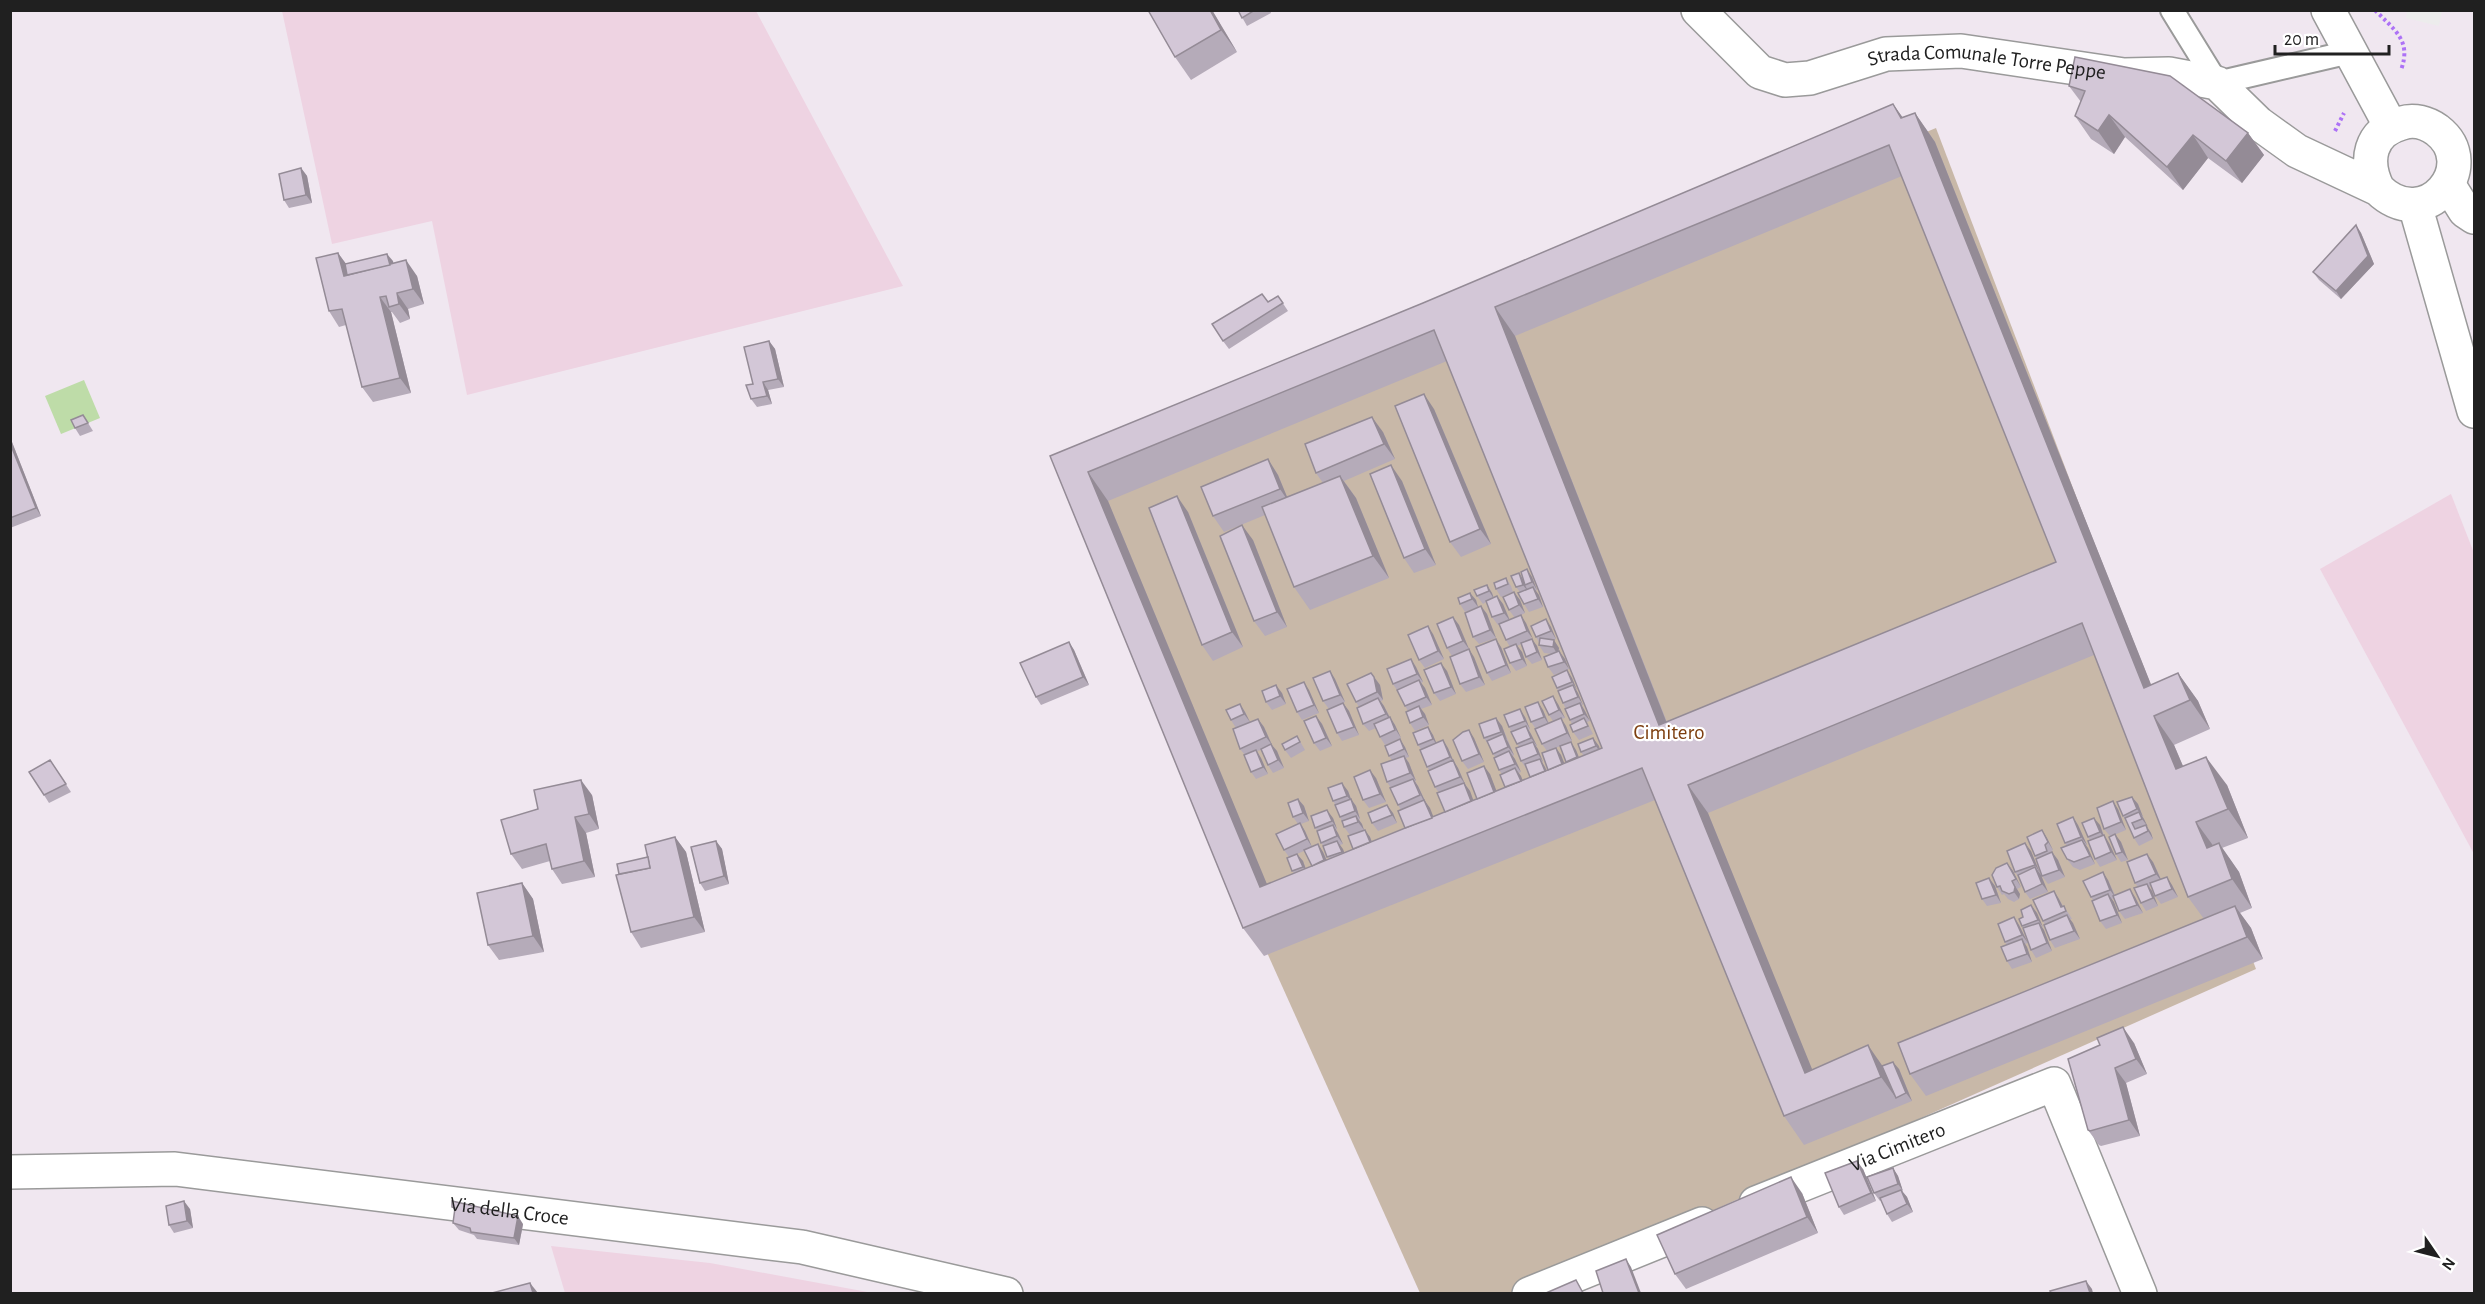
<svg xmlns="http://www.w3.org/2000/svg" width="2485" height="1304" font-family="'Alegreya Sans',sans-serif">
	<rect width="100%" height="100%" fill="#f0e7f0"/>
	<g fill="#eed3e2">
		<path d="M282,11H756L903,286L467,395L432,221L332,244Z"/>
		<path d="M2451,494L2474,553V854L2320,569Z"/>
		<path d="M551,1246L710,1263L873,1293H565Z"/>
	</g>
	<path fill="#c8b8a8" d="M1936,128L2256,969L1527,1293H1420L1269,957L1067,488Z"/>
	<path fill="#ececec" d="M2407,11H2442L2439,26L2406,18Z"/>
	<path fill="#bedca8" d="M84,380L100,418L61,434L45,396Z"/>
	<g fill="none" stroke-linecap="round" stroke-linejoin="round">
		<g stroke="#9a9a9a" stroke-width="26">
			<path id="lane" d="M2172,10L2217,83L2350,52"/>
		</g>
		<g stroke="#9a9a9a" stroke-width="36">
			<g id="street">
				<path id="s1" d="M1698,10L1760,72L1785,80L1810,78L1886,54L1961,51L2124,75L2169,74L2217,83L2258,123L2297,151L2378,189C2426,236 2483,165 2437,130C2427,123 2414,119 2402,123C2369,132 2364,161 2378,189"/>
				<path d="M2328,10L2391,127"/>
				<path d="M2448,184L2465,211L2474,217"/>
				<path d="M2415,205L2474,411"/>
				<path id="s2" d="M10,1172L175,1169L802,1247L1006,1294"/>
				<path id="s3" d="M1756,1203L2054,1084L2140,1294"/>
				<path d="M1529,1294L1702,1224"/>
			</g>
		</g>
		<g stroke="#ad72f6" stroke-width="4" stroke-dasharray="3 3" stroke-linecap="butt">
			<path d="M2375,10C2394,30 2412,40 2401,70"/>
			<path d="M2335,131L2344,113"/>
		</g>
		<use href="#lane" stroke="#fff" stroke-width="22"/>
		<use href="#street" stroke="#fff" stroke-width="33"/>
	</g>
	<g fill="#b5abb9" fill-rule="evenodd">
		<path d="M1212,10L1237,52L1191,80L1175,57Z"/>
		<path d="M1238,10H1270L1271,13L1247,26Z"/>
		<path d="M2069,86L2248,133L2264,155L2242,183L2208,158L2183,190L2125,137L2114,154L2091,139L2075,116L2081,102Z"/>
		<path d="M1893,104L1903,118L1915,113L1935,142L2151,685L2178,673L2198,701L2210,729L2174,745L2183,766L2227,785L2248,838L2222,848L2239,872L2252,908L2240,913L2251,928L2263,959L1926,1096L1910,1074L2204,919L2188,897L2094,655L1708,813L1812,1070L1882,1066L1899,1069L1912,1101L1804,1145L1784,1116L1655,800L1264,956L1243,928L1050,456L1423,303ZM1902,176L2056,562L1667,722L1515,336ZM1447,361L1602,748L1600,749L1593,738L1581,752L1584,756L1579,758L1576,750L1562,745L1572,741L1566,726L1561,719L1565,718L1558,704L1549,715L1553,721L1549,723L1543,710L1531,722L1536,729L1542,744L1547,751L1548,770L1547,771L1542,762H1543L1536,746H1537L1529,730L1530,729L1525,717L1509,727L1519,747L1521,761L1526,768L1530,777L1523,781L1519,773L1521,772L1513,756L1514,755L1502,726L1496,718L1484,738L1489,746L1495,757L1499,770L1502,774L1506,787L1496,791L1490,774L1477,799L1473,801L1470,791L1465,784L1458,768L1453,760L1448,748L1443,740L1436,743L1433,735L1428,727L1418,745L1421,749L1435,787L1439,793L1445,812L1433,817L1418,786L1415,781H1416L1409,763L1406,758L1409,757L1405,747L1389,756L1392,760L1387,782L1391,788L1398,805L1401,810L1405,828L1372,842L1370,837L1364,830L1362,824L1359,820L1360,819L1356,806L1351,799L1348,791L1333,801L1335,804L1340,817L1344,827L1350,835L1353,850L1344,853L1340,845L1343,844L1336,830L1337,829L1333,818L1315,828L1318,831L1321,843L1324,846L1329,859L1327,860L1323,852L1318,844L1312,847L1305,831L1301,824L1309,821L1304,806L1298,799L1293,817L1298,824L1284,850L1289,857L1292,871L1294,873L1267,885L1108,501ZM1560,746L1567,763L1564,764L1561,755L1556,748ZM1304,851L1312,866L1306,869L1303,861L1297,854Z"/>
		<path d="M301,168L307,176L312,203L289,208L284,200Z"/>
		<path d="M2356,225L2361,233L2374,264L2341,299L2319,280L2313,272Z"/>
		<path d="M338,253L346,264L393,261V264L417,276L424,304L408,309L410,319L400,323L392,312H391L411,393L373,402L362,387L346,325L339,327L329,311Z"/>
		<path d="M1278,296L1288,311L1229,349L1223,341L1268,302Z"/>
		<path d="M769,341L775,349L784,387L768,390L772,404L757,407L751,399L753,384Z"/>
		<path d="M1434,409L1491,544L1461,557L1450,542Z"/>
		<path d="M88,423L93,431L80,436L75,428Z"/>
		<path d="M1383,432L1395,459L1344,481L1356,498L1389,578L1310,610L1294,587L1265,515L1224,532L1213,516L1268,459L1278,475L1287,497L1323,483L1316,473Z"/>
		<path d="M10,437L41,516L10,528Z"/>
		<path d="M1402,481L1436,565L1414,573L1404,558Z"/>
		<path d="M1188,512L1243,647L1213,661L1202,645Z"/>
		<path d="M1253,540L1287,627L1265,636L1254,621Z"/>
		<path d="M1519,573L1523,579L1532,577L1537,590L1536,591L1539,595L1543,607L1529,612L1524,604L1520,592L1516,587Z"/>
		<path d="M1506,578L1511,586L1513,592L1501,597L1496,589Z"/>
		<path d="M1487,585L1492,593L1494,598L1497,596L1503,604L1510,620L1526,623L1532,640L1537,646L1542,660L1532,664L1526,657L1521,644L1517,646L1522,652L1527,666L1516,671L1510,663V647L1506,640L1499,625H1498L1492,617L1486,602L1483,604L1477,596Z"/>
		<path d="M1514,592L1520,600L1525,613L1515,618L1509,610Z"/>
		<path d="M1470,593L1476,600L1478,607L1465,612L1460,604Z"/>
		<path d="M1481,606L1487,614L1496,638L1479,644L1473,637Z"/>
		<path d="M1453,617L1459,625L1469,649L1453,656L1474,657L1485,685L1466,692L1460,684L1452,656L1447,648Z"/>
		<path d="M1546,619L1551,627L1556,639L1553,640L1559,648V651L1565,659L1569,669L1554,675L1548,667L1552,654L1544,653L1539,645V642L1536,637Z"/>
		<path d="M1433,634L1444,659L1425,668L1419,660Z"/>
		<path d="M1069,642L1074,650L1089,685L1041,705L1036,697Z"/>
		<path d="M1501,647L1511,673L1492,681L1487,673Z"/>
		<path d="M1411,659L1416,667L1423,682L1421,683L1425,688L1432,705L1421,709L1425,714L1429,725L1415,731L1410,723L1408,711L1405,706L1397,690L1393,684Z"/>
		<path d="M1567,670L1572,678L1577,691L1583,705H1582L1590,721L1587,722L1593,734L1579,740L1573,732L1572,724L1570,720L1566,709L1563,703L1557,688Z"/>
		<path d="M1330,671L1335,679L1345,702L1343,703L1349,711L1359,735L1342,741L1337,733L1329,709L1323,701Z"/>
		<path d="M1447,671L1456,694L1440,701L1434,693Z"/>
		<path d="M1374,677L1380,685L1383,700L1381,701L1390,717L1395,725L1401,738L1385,745L1380,737L1376,728L1369,731L1363,724L1359,707L1356,702Z"/>
		<path d="M1309,690L1319,713L1302,720L1297,712Z"/>
		<path d="M1282,693L1286,704L1272,710L1266,702Z"/>
		<path d="M1240,704L1245,712L1250,722L1258,719L1264,727L1272,745L1277,751L1284,768L1273,773L1268,765L1261,750L1257,751L1261,758L1268,774L1256,779L1251,772L1245,755L1240,749L1236,728L1231,720Z"/>
		<path d="M1316,716L1322,724L1332,746L1320,751L1314,743Z"/>
		<path d="M1297,736L1305,750L1291,758L1285,750Z"/>
		<path d="M1474,738L1484,762L1468,769L1462,761Z"/>
		<path d="M50,760L71,792L49,803L44,795Z"/>
		<path d="M1376,778L1386,802L1369,808L1363,800Z"/>
		<path d="M592,795L599,829L586,833L595,877L562,884L552,869L550,861L522,869L511,854Z"/>
		<path d="M2132,797L2138,804L2147,827L2151,833L2153,839L2139,846L2134,838L2127,823L2123,816Z"/>
		<path d="M2118,809L2126,830L2114,835L2121,842L2128,860L2121,862L2116,854L2110,836L2104,829Z"/>
		<path d="M1393,813L1397,823L1378,831L1372,823Z"/>
		<path d="M2073,817L2078,825L2087,845H2086L2095,864L2080,870L2073,867L2067,859V846L2065,843Z"/>
		<path d="M2100,825L2104,835L2109,843L2117,860L2100,867L2095,859L2090,840L2088,837Z"/>
		<path d="M2042,830L2047,838L2053,850L2050,853L2052,852L2058,860L2065,877L2048,884L2042,876L2037,859L2035,856Z"/>
		<path d="M675,837L686,852L705,932L641,948L631,932L619,874L648,857Z"/>
		<path d="M716,841L722,849L729,884L705,891L700,883Z"/>
		<path d="M2031,851L2048,892L2030,899L2025,892L2019,878L2015,872Z"/>
		<path d="M2153,862L2161,879L2172,885L2178,897L2161,904L2155,896L2151,886L2149,887L2152,891L2158,906L2146,911L2141,903L2138,887L2135,883Z"/>
		<path d="M2007,863L2013,871L2021,887L2017,889L2020,894L2019,899L2014,902L2008,899L2004,894L2002,895L1997,887Z"/>
		<path d="M1989,878L1995,886L2001,903L1987,906L1982,899Z"/>
		<path d="M2108,880L2115,895L2135,897L2143,913L2125,919L2119,911L2114,898L2112,899L2122,923L2106,929L2100,921L2093,900L2091,897Z"/>
		<path d="M522,883L533,899L544,952L499,960L488,945Z"/>
		<path d="M2054,891L2063,906L2069,914L2072,919H2070L2080,939L2055,948L2050,940L2045,925L2043,921Z"/>
		<path d="M2031,905L2037,913L2052,951L2036,958L2031,950L2024,928L2022,926L2023,917Z"/>
		<path d="M2014,917L2019,925L2028,943L2025,944L2027,947L2032,962L2012,969L2007,961V945L2005,942Z"/>
		<path d="M2134,1043L2147,1074L2126,1083L2140,1136L2101,1146L2099,1145L2088,1130L2068,1059Z"/>
		<path d="M1893,1168L1898,1176L1903,1192L1907,1197L1913,1212L1892,1222L1887,1214L1881,1200L1880,1201L1874,1193Z"/>
		<path d="M1863,1169L1876,1201L1844,1215L1839,1207Z"/>
		<path d="M1802,1193L1818,1233L1686,1289L1675,1274Z"/>
		<path d="M452,1207L523,1224L519,1245L477,1239L474,1235L459,1230L453,1223L455,1210Z"/>
		<path d="M190,1209L193,1228L174,1233L169,1225Z"/>
	</g>
	<g fill="#948b96">
		<path d="M1210,10H1212L1237,52L1221,30Z"/>
		<path d="M1893,104L1913,132L1901,118Z"/>
		<path d="M1915,113L1935,142L2162,712L2144,688Z"/>
		<path d="M2109,115L2125,137L2114,154L2098,131Z"/>
		<path d="M2248,133L2264,155L2242,183L2226,161Z"/>
		<path d="M2193,135L2208,158L2183,190L2167,167Z"/>
		<path d="M301,168L307,176L312,203L306,195Z"/>
		<path d="M2356,225L2361,233L2374,264L2341,299L2336,291Z"/>
		<path d="M338,253L349,268V284L344,276Z"/>
		<path d="M387,254L393,261L397,281L392,273Z"/>
		<path d="M406,260L417,276L424,304L413,289Z"/>
		<path d="M397,293L408,309L410,319L399,304Z"/>
		<path d="M380,297L391,312L411,393L400,378Z"/>
		<path d="M1495,307L1515,336L1679,754L1659,725Z"/>
		<path d="M769,341L775,349L784,387L778,379Z"/>
		<path d="M763,382L768,390L772,404L767,396Z"/>
		<path d="M1424,394L1434,409L1491,544L1480,529Z"/>
		<path d="M1372,417L1383,432L1395,459L1384,444Z"/>
		<path d="M10,437L41,516L36,508L10,443Z"/>
		<path d="M1268,459L1278,475L1290,504L1280,489Z"/>
		<path d="M1391,465L1402,481L1436,565L1425,549Z"/>
		<path d="M1088,472L1108,501L1279,913L1260,887Z"/>
		<path d="M1340,476L1356,498L1389,578L1373,556Z"/>
		<path d="M1177,496L1188,512L1243,647L1232,632Z"/>
		<path d="M1242,525L1253,540L1287,627L1277,612Z"/>
		<path d="M1527,569L1532,577L1537,590L1532,582Z"/>
		<path d="M1519,573L1524,581L1525,585L1529,593L1523,585Z"/>
		<path d="M1487,585L1492,593L1494,599L1489,591Z"/>
		<path d="M1533,587L1539,595L1543,607L1538,599Z"/>
		<path d="M1514,592L1520,600L1525,613L1519,605Z"/>
		<path d="M1470,593L1476,600L1478,607L1472,599Z"/>
		<path d="M1497,596L1503,604L1510,621L1504,613Z"/>
		<path d="M1481,606L1487,614L1496,638L1490,630Z"/>
		<path d="M1521,615L1526,623L1533,639L1527,631Z"/>
		<path d="M1453,617L1459,625L1469,649L1463,641Z"/>
		<path d="M1546,619L1551,627L1556,639L1551,631Z"/>
		<path d="M1428,626L1433,634L1444,659L1438,651Z"/>
		<path d="M1496,639L1501,647L1511,673L1506,665Z"/>
		<path d="M1532,639L1537,646L1542,660L1537,652Z"/>
		<path d="M1554,640L1559,648L1558,655L1553,647Z"/>
		<path d="M1069,642L1074,650L1089,685L1083,677Z"/>
		<path d="M1516,644L1522,652L1527,666L1522,659Z"/>
		<path d="M1469,649L1474,657L1485,685L1479,677Z"/>
		<path d="M1559,651L1565,659L1569,669L1564,662Z"/>
		<path d="M1411,659L1416,667L1423,682L1417,674Z"/>
		<path d="M1441,663L1447,671L1456,694L1451,687Z"/>
		<path d="M1567,670L1572,678L1577,690L1572,682Z"/>
		<path d="M1330,671L1335,679L1345,702L1340,695Z"/>
		<path d="M2178,673L2198,701L2210,729L2190,700Z"/>
		<path d="M1374,677L1380,685L1383,700L1377,692Z"/>
		<path d="M1419,680L1425,688L1432,705L1426,697Z"/>
		<path d="M1304,682L1309,690L1319,713L1314,705Z"/>
		<path d="M1276,685L1282,693L1286,704L1280,696Z"/>
		<path d="M1573,685L1578,693L1583,705L1578,697Z"/>
		<path d="M1553,696L1558,704L1565,718L1559,710Z"/>
		<path d="M1378,698L1384,706L1391,720L1390,717L1395,725L1401,738L1386,714Z"/>
		<path d="M1538,702L1543,710L1549,725L1544,717Z"/>
		<path d="M1343,703L1349,711L1359,735L1354,727Z"/>
		<path d="M1580,703L1585,711L1590,721L1584,714Z"/>
		<path d="M1240,704L1245,712L1250,722L1244,714Z"/>
		<path d="M1419,706L1425,714L1429,725L1423,717Z"/>
		<path d="M1520,709L1525,717L1530,729L1525,721Z"/>
		<path d="M1316,716L1322,724L1332,746L1326,738Z"/>
		<path d="M2154,716L2174,745L2196,797L2176,769Z"/>
		<path d="M1496,718L1502,726L1507,740L1501,732Z"/>
		<path d="M1561,718L1566,726L1572,741L1567,733Z"/>
		<path d="M1258,719L1264,727L1272,745L1266,737Z"/>
		<path d="M1526,726L1531,734L1537,746L1531,738Z"/>
		<path d="M1428,727L1433,735L1438,747L1433,739Z"/>
		<path d="M1469,730L1474,738L1484,762L1479,754Z"/>
		<path d="M1503,734L1508,742L1514,755L1508,747Z"/>
		<path d="M1593,738L1599,746L1601,754L1596,746Z"/>
		<path d="M1400,739L1405,747L1409,757L1404,749Z"/>
		<path d="M1443,740L1448,748L1453,760L1458,768L1465,784L1460,777L1455,764L1450,757Z"/>
		<path d="M1533,742L1538,749L1543,762L1538,754Z"/>
		<path d="M1571,742L1576,750L1582,765L1577,757Z"/>
		<path d="M1271,744L1277,751L1284,768L1278,760Z"/>
		<path d="M1556,748L1561,755L1568,772L1562,765Z"/>
		<path d="M1256,750L1261,758L1268,774L1263,767Z"/>
		<path d="M1509,751L1515,759L1521,772L1515,764Z"/>
		<path d="M1404,756L1409,763L1416,781L1410,773Z"/>
		<path d="M2206,757L2227,785L2248,838L2228,809Z"/>
		<path d="M1540,759L1545,767L1550,779L1545,771Z"/>
		<path d="M1484,766L1490,774L1500,800L1494,792Z"/>
		<path d="M1515,768L1521,776L1526,789L1521,781Z"/>
		<path d="M1370,770L1376,778L1386,802L1380,794Z"/>
		<path d="M1413,779L1418,786L1425,801L1430,808L1437,826L1432,818Z"/>
		<path d="M581,780L592,795L599,829L589,814Z"/>
		<path d="M1342,783L1348,791L1351,799L1356,806L1360,819L1355,811L1352,802L1347,796Z"/>
		<path d="M1464,783L1470,791L1477,810L1471,802Z"/>
		<path d="M1688,785L1708,813L1825,1101L1805,1073Z"/>
		<path d="M2132,797L2138,804L2143,817L2137,809Z"/>
		<path d="M1298,799L1304,806L1309,821L1303,813Z"/>
		<path d="M2113,801L2118,809L2126,830L2121,822Z"/>
		<path d="M1387,805L1393,813L1397,823L1392,815Z"/>
		<path d="M1327,810L1333,818L1337,829L1332,821Z"/>
		<path d="M2139,812L2144,819L2148,827L2142,819Z"/>
		<path d="M1356,816L1362,824L1364,830L1358,822Z"/>
		<path d="M575,817L586,833L595,877L584,861Z"/>
		<path d="M2073,817L2078,825L2087,845L2081,837Z"/>
		<path d="M2094,818L2100,825L2105,840L2100,832Z"/>
		<path d="M2196,822L2217,851L2207,848Z"/>
		<path d="M1300,823L1305,831L1312,847L1307,839Z"/>
		<path d="M1333,825L1338,833L1343,844L1337,836Z"/>
		<path d="M2146,825L2151,833L2153,839L2148,831Z"/>
		<path d="M1365,830L1370,837L1375,850L1370,842Z"/>
		<path d="M2042,830L2047,838L2053,850L2048,842Z"/>
		<path d="M2115,834L2121,842L2128,860L2122,852Z"/>
		<path d="M2104,835L2109,843L2117,860L2111,852Z"/>
		<path d="M675,837L686,852L705,932L694,917Z"/>
		<path d="M2082,840L2088,848L2095,864L2090,856Z"/>
		<path d="M716,841L722,849L729,884L724,876Z"/>
		<path d="M1337,841L1343,849L1347,860L1342,852Z"/>
		<path d="M2025,843L2031,851L2040,873L2035,865Z"/>
		<path d="M2219,843L2239,872L2252,908L2232,879Z"/>
		<path d="M1318,844L1323,852L1330,868L1324,860Z"/>
		<path d="M2052,852L2058,860L2065,877L2059,870Z"/>
		<path d="M1297,854L1303,861L1308,875L1303,867Z"/>
		<path d="M2147,854L2153,862L2162,882L2156,874Z"/>
		<path d="M2007,863L2013,871L2021,887L2016,879Z"/>
		<path d="M2035,867L2041,875L2048,892L2042,884Z"/>
		<path d="M2103,872L2108,880L2115,897L2110,890Z"/>
		<path d="M2167,877L2172,885L2178,897L2172,889Z"/>
		<path d="M1989,878L1995,886L2001,903L1996,895Z"/>
		<path d="M2012,881L2020,894L2019,899L2014,892Z"/>
		<path d="M522,883L533,899L544,952L533,936Z"/>
		<path d="M2147,884L2152,891L2158,906L2153,898Z"/>
		<path d="M2130,889L2135,897L2143,913L2137,905Z"/>
		<path d="M2054,891L2059,899L2065,911L2061,907Z"/>
		<path d="M2108,894L2114,902L2122,923L2117,915Z"/>
		<path d="M2031,905L2037,913L2043,927L2038,920Z"/>
		<path d="M2235,906L2251,928L2263,959L2247,937Z"/>
		<path d="M2067,915L2073,923L2080,939L2074,931Z"/>
		<path d="M2014,917L2019,925L2028,943L2022,935Z"/>
		<path d="M2039,923L2044,930L2052,951L2047,943Z"/>
		<path d="M2022,939L2027,947L2032,962L2027,954Z"/>
		<path d="M2123,1027L2134,1043L2147,1074L2136,1059Z"/>
		<path d="M1868,1045L1888,1074L1896,1098L1881,1077Z"/>
		<path d="M1893,1062L1899,1069L1912,1101L1906,1093Z"/>
		<path d="M2115,1068L2126,1083L2140,1136L2129,1120Z"/>
		<path d="M1857,1161L1863,1169L1876,1201L1871,1193Z"/>
		<path d="M1893,1168L1898,1176L1903,1191L1898,1184Z"/>
		<path d="M1791,1177L1802,1193L1818,1233L1807,1217Z"/>
		<path d="M1901,1190L1907,1197L1913,1212L1907,1204Z"/>
		<path d="M184,1201L190,1209L193,1228L187,1221Z"/>
		<path d="M518,1216L523,1224L519,1245L514,1238Z"/>
		<path d="M1626,1259L1631,1267L1641,1293H1639Z"/>
		<path d="M2086,1281L2092,1289L2093,1293H2090Z"/>
		<path d="M530,1283L538,1293H533Z"/>
	</g>
	<g fill="#d3c7d7" stroke="#948b96" stroke-width="1.5" fill-rule="evenodd">
		<path d="M1148,10H1210L1221,30L1175,57Z"/>
		<path d="M1238,10H1255L1242,18Z"/>
		<path d="M2075,57L2170,76L2248,133L2226,161L2193,135L2167,167L2109,115L2098,131L2075,116L2085,91L2069,86Z"/>
		<path d="M1893,104L1901,118L1915,113L2144,688L2178,673L2190,700L2154,716L2176,769L2206,757L2228,809L2196,822L2207,848L2219,843L2232,879L2188,897L2082,623L1688,785L1805,1073L1868,1045L1881,1077L1784,1116L1642,768L1243,928L1050,456L1423,303ZM1889,145L2056,562L1659,725L1495,307ZM1434,330L1602,748L1260,887L1088,472Z"/>
		<path d="M301,168L306,195L284,200L279,174Z"/>
		<path d="M2356,225L2368,256L2336,291L2313,272Z"/>
		<path d="M338,253L344,276L406,260L413,289L397,293L399,304L389,307L386,296L380,297L400,378L362,387L342,309L329,311L316,258Z"/>
		<path d="M387,254L390,265L347,275L345,264Z"/>
		<path d="M1262,294L1268,302L1278,296L1283,303L1223,341L1212,324Z"/>
		<path d="M769,341L778,379L763,382L767,396L751,399L746,385L753,384L744,347Z"/>
		<path d="M1424,394L1480,529L1450,542L1395,406Z"/>
		<path d="M83,415L88,423L75,428L71,420Z"/>
		<path d="M1372,417L1384,444L1316,473L1305,444Z"/>
		<path d="M10,443L36,508L10,518Z"/>
		<path d="M1268,459L1280,489L1213,516L1201,487Z"/>
		<path d="M1391,465L1425,549L1404,558L1370,474Z"/>
		<path d="M1340,476L1373,556L1294,587L1262,507Z"/>
		<path d="M1177,496L1232,632L1202,645L1149,508Z"/>
		<path d="M1242,525L1277,612L1254,621L1220,536Z"/>
		<path d="M1527,569L1532,582L1525,585L1521,572Z"/>
		<path d="M1519,573L1523,585L1516,587L1511,576Z"/>
		<path d="M1506,578L1508,584L1496,589L1494,583Z"/>
		<path d="M1487,585L1489,591L1477,596L1474,590Z"/>
		<path d="M1533,587L1538,599L1524,604L1518,593Z"/>
		<path d="M1514,592L1519,605L1509,610L1503,597Z"/>
		<path d="M1470,593L1472,599L1460,604L1458,598Z"/>
		<path d="M1497,596L1504,613L1492,617L1486,601Z"/>
		<path d="M1481,606L1490,630L1473,637L1465,613Z"/>
		<path d="M1521,615L1527,631L1506,640L1499,624Z"/>
		<path d="M1453,617L1463,641L1447,648L1437,624Z"/>
		<path d="M1546,619L1551,631L1536,637L1531,626Z"/>
		<path d="M1428,626L1438,651L1419,660L1408,635Z"/>
		<path d="M1540,638L1554,640L1553,647L1539,645Z"/>
		<path d="M1496,639L1506,665L1487,673L1476,647Z"/>
		<path d="M1532,639L1537,652L1526,657L1521,643Z"/>
		<path d="M1069,642L1083,677L1036,697L1020,663Z"/>
		<path d="M1516,644L1522,659L1510,663L1504,649Z"/>
		<path d="M1469,649L1479,677L1460,684L1450,657Z"/>
		<path d="M1559,651L1564,662L1548,667L1544,657Z"/>
		<path d="M1411,659L1417,674L1393,684L1387,669Z"/>
		<path d="M1441,663L1451,687L1434,693L1424,670Z"/>
		<path d="M1567,670L1572,682L1557,688L1552,677Z"/>
		<path d="M1330,671L1340,695L1323,701L1313,678Z"/>
		<path d="M1371,673L1374,677L1377,692L1356,702L1347,684Z"/>
		<path d="M1419,680L1426,697L1405,706L1397,690Z"/>
		<path d="M1304,682L1314,705L1297,712L1287,689Z"/>
		<path d="M1276,685L1280,696L1266,702L1262,691Z"/>
		<path d="M1573,685L1578,697L1563,703L1558,691Z"/>
		<path d="M1553,696L1559,710L1549,715L1542,701Z"/>
		<path d="M1378,698L1386,714L1363,724L1357,708Z"/>
		<path d="M1538,702L1544,717L1531,722L1525,707Z"/>
		<path d="M1343,703L1354,727L1337,733L1327,710Z"/>
		<path d="M1580,703L1584,714L1570,720L1565,709Z"/>
		<path d="M1240,704L1244,714L1231,720L1226,710Z"/>
		<path d="M1419,706L1423,717L1410,723L1406,712Z"/>
		<path d="M1520,709L1525,721L1509,727L1504,715Z"/>
		<path d="M1316,716L1326,738L1314,743L1304,721Z"/>
		<path d="M1390,717L1395,730L1380,737L1374,724Z"/>
		<path d="M1496,718L1501,732L1484,738L1479,724Z"/>
		<path d="M1561,718L1567,733L1542,744L1535,729Z"/>
		<path d="M1584,718L1588,726L1573,732L1570,725Z"/>
		<path d="M1258,719L1266,737L1240,749L1233,729Z"/>
		<path d="M1526,726L1531,738L1517,744L1511,732Z"/>
		<path d="M1428,727L1433,739L1418,745L1413,733Z"/>
		<path d="M1469,730L1479,754L1462,761L1453,740L1463,732Z"/>
		<path d="M1503,734L1508,747L1493,754L1487,741Z"/>
		<path d="M1297,736L1300,742L1285,750L1282,744Z"/>
		<path d="M1593,738L1596,746L1581,752L1578,744Z"/>
		<path d="M1400,739L1404,749L1389,756L1385,746Z"/>
		<path d="M1443,740L1450,757L1427,767L1420,750Z"/>
		<path d="M1533,742L1538,754L1521,761L1516,748Z"/>
		<path d="M1571,742L1577,757L1566,762L1560,746Z"/>
		<path d="M1271,744L1278,760L1268,765L1261,749Z"/>
		<path d="M1556,748L1562,764L1548,770L1542,753Z"/>
		<path d="M1256,750L1263,767L1251,772L1244,755Z"/>
		<path d="M1509,751L1515,764L1499,770L1494,758Z"/>
		<path d="M1404,756L1410,773L1387,782L1381,764Z"/>
		<path d="M1540,759L1545,771L1530,777L1525,764Z"/>
		<path d="M50,760L66,784L44,795L29,772Z"/>
		<path d="M1453,760L1460,777L1435,787L1428,771Z"/>
		<path d="M1484,766L1494,792L1477,799L1467,773Z"/>
		<path d="M1515,768L1521,781L1505,787L1500,775Z"/>
		<path d="M1370,770L1380,794L1363,800L1354,777Z"/>
		<path d="M1413,779L1420,795L1398,805L1390,788Z"/>
		<path d="M581,780L589,814L575,817L584,861L552,869L546,844L511,854L501,820L538,809L534,790Z"/>
		<path d="M1342,783L1347,796L1333,801L1328,788Z"/>
		<path d="M1464,783L1471,801L1445,812L1437,793Z"/>
		<path d="M2132,797L2137,809L2123,816L2117,802Z"/>
		<path d="M1298,799L1303,813L1293,817L1288,803Z"/>
		<path d="M1351,799L1355,811L1340,817L1335,805Z"/>
		<path d="M1424,800L1432,818L1405,828L1398,811Z"/>
		<path d="M2113,801L2121,822L2104,829L2097,808Z"/>
		<path d="M1387,805L1392,815L1372,823L1368,813Z"/>
		<path d="M1327,810L1332,821L1315,828L1311,816Z"/>
		<path d="M2139,812L2142,819L2132,823L2135,829L2146,825L2148,831L2134,838L2125,818Z"/>
		<path d="M1356,816L1358,822L1344,827L1342,821Z"/>
		<path d="M2073,817L2081,837L2065,843L2057,824Z"/>
		<path d="M2094,818L2100,832L2088,837L2082,823Z"/>
		<path d="M1300,823L1307,839L1284,850L1276,834Z"/>
		<path d="M1333,825L1337,836L1321,843L1317,831Z"/>
		<path d="M1365,830L1370,842L1353,849L1348,836Z"/>
		<path d="M2042,830L2048,842L2045,845L2047,851L2035,856L2027,837Z"/>
		<path d="M2115,834L2122,852L2116,854L2109,837Z"/>
		<path d="M2104,835L2111,852L2095,859L2088,841Z"/>
		<path d="M675,837L694,917L631,932L616,875L650,868L645,845Z"/>
		<path d="M2082,840L2090,856L2074,862L2067,859L2061,848Z"/>
		<path d="M716,841L724,876L700,883L691,847Z"/>
		<path d="M1337,841L1342,852L1327,857L1323,846Z"/>
		<path d="M2025,843L2035,865L2015,872L2007,851Z"/>
		<path d="M1318,844L1324,860L1312,866L1304,850Z"/>
		<path d="M2052,852L2059,870L2042,876L2036,859Z"/>
		<path d="M1297,854L1303,867L1292,871L1287,858Z"/>
		<path d="M2147,854L2156,874L2135,883L2127,862Z"/>
		<path d="M648,857L650,868L619,874L617,864Z"/>
		<path d="M2007,863L2016,879L2012,881L2015,887L2014,892L2009,894L2002,891L2000,886L1997,887L1992,875L1996,868Z"/>
		<path d="M2035,867L2042,884L2025,892L2018,875Z"/>
		<path d="M2103,872L2110,890L2091,897L2083,881Z"/>
		<path d="M2167,877L2172,889L2155,896L2150,883Z"/>
		<path d="M1989,878L1996,895L1982,899L1976,883Z"/>
		<path d="M522,883L533,936L488,945L477,893Z"/>
		<path d="M2147,884L2153,898L2141,903L2134,888Z"/>
		<path d="M2130,889L2137,905L2119,911L2113,896Z"/>
		<path d="M2054,891L2061,907L2064,906L2066,911L2043,921L2033,900Z"/>
		<path d="M2108,894L2117,915L2100,921L2092,901Z"/>
		<path d="M2031,905L2038,920L2022,926L2019,919L2023,917L2021,910Z"/>
		<path d="M2235,906L2247,937L1910,1074L1898,1043Z"/>
		<path d="M2067,915L2074,931L2050,940L2044,925Z"/>
		<path d="M2014,917L2022,935L2005,942L1998,924Z"/>
		<path d="M2039,923L2047,943L2031,950L2023,928Z"/>
		<path d="M2022,939L2027,954L2007,961L2001,947Z"/>
		<path d="M2123,1027L2136,1059L2115,1068L2129,1120L2090,1131L2088,1130L2068,1059L2100,1045L2097,1038Z"/>
		<path d="M1893,1062L1906,1093L1896,1098L1882,1066Z"/>
		<path d="M1857,1161L1871,1193L1839,1207L1825,1173Z"/>
		<path d="M1893,1168L1898,1184L1874,1193L1867,1177Z"/>
		<path d="M1791,1177L1807,1217L1675,1274L1657,1235Z"/>
		<path d="M1901,1190L1907,1204L1887,1214L1880,1198Z"/>
		<path d="M184,1201L187,1221L169,1225L166,1206Z"/>
		<path d="M452,1201L518,1216L514,1238L471,1232L470,1228L453,1223L455,1208L452,1207Z"/>
		<path d="M1626,1259L1639,1293H1603L1596,1271Z"/>
		<path d="M1576,1280L1583,1293H1546Z"/>
		<path d="M2086,1281L2090,1293H2051L2050,1291Z"/>
		<path d="M530,1283L533,1293H492Z"/>
	</g>
	<g text-anchor="middle" dominant-baseline="central" stroke-width="4.5" stroke-linejoin="round" paint-order="stroke">
		<g font-size="21" fill="#202020" stroke="#fff">
			<text stroke="none"><textPath href="#s1" startOffset="320">Strada Comunale Torre Peppe</textPath></text>
			<text stroke="none"><textPath href="#s3" startOffset="152">Via Cimitero</textPath></text>
			<text stroke="none"><textPath href="#s2" startOffset="502">Via della Croce</textPath></text>
		</g>
		<g font-size="21" fill="#7d3e0f" stroke="#fff">
			<text x="1669" y="732">Cimitero</text>
		</g>
	</g>
	<rect width="2485" height="1304" fill="none" stroke="#202020" stroke-width="24"/>
	<g transform="translate(2437 1256) rotate(125)" stroke="#ffffff" stroke-width="4.5" paint-order="stroke">
	<path d="M0-4.5L10 22L0 15L-10 22Z" fill="#202020"/>
	<text y="-9" font-size="16" font-weight="bold" text-anchor="middle" fill="#202020">N</text>
	</g>
	<path d="M2275 45v9h114v-9" fill="none" stroke="#202020" stroke-width="3"/>
	<text x="2284" y="45" font-size="18" fill="#202020" stroke="#ffffff" stroke-width="4.5" paint-order="stroke">20 m</text>
</svg>
